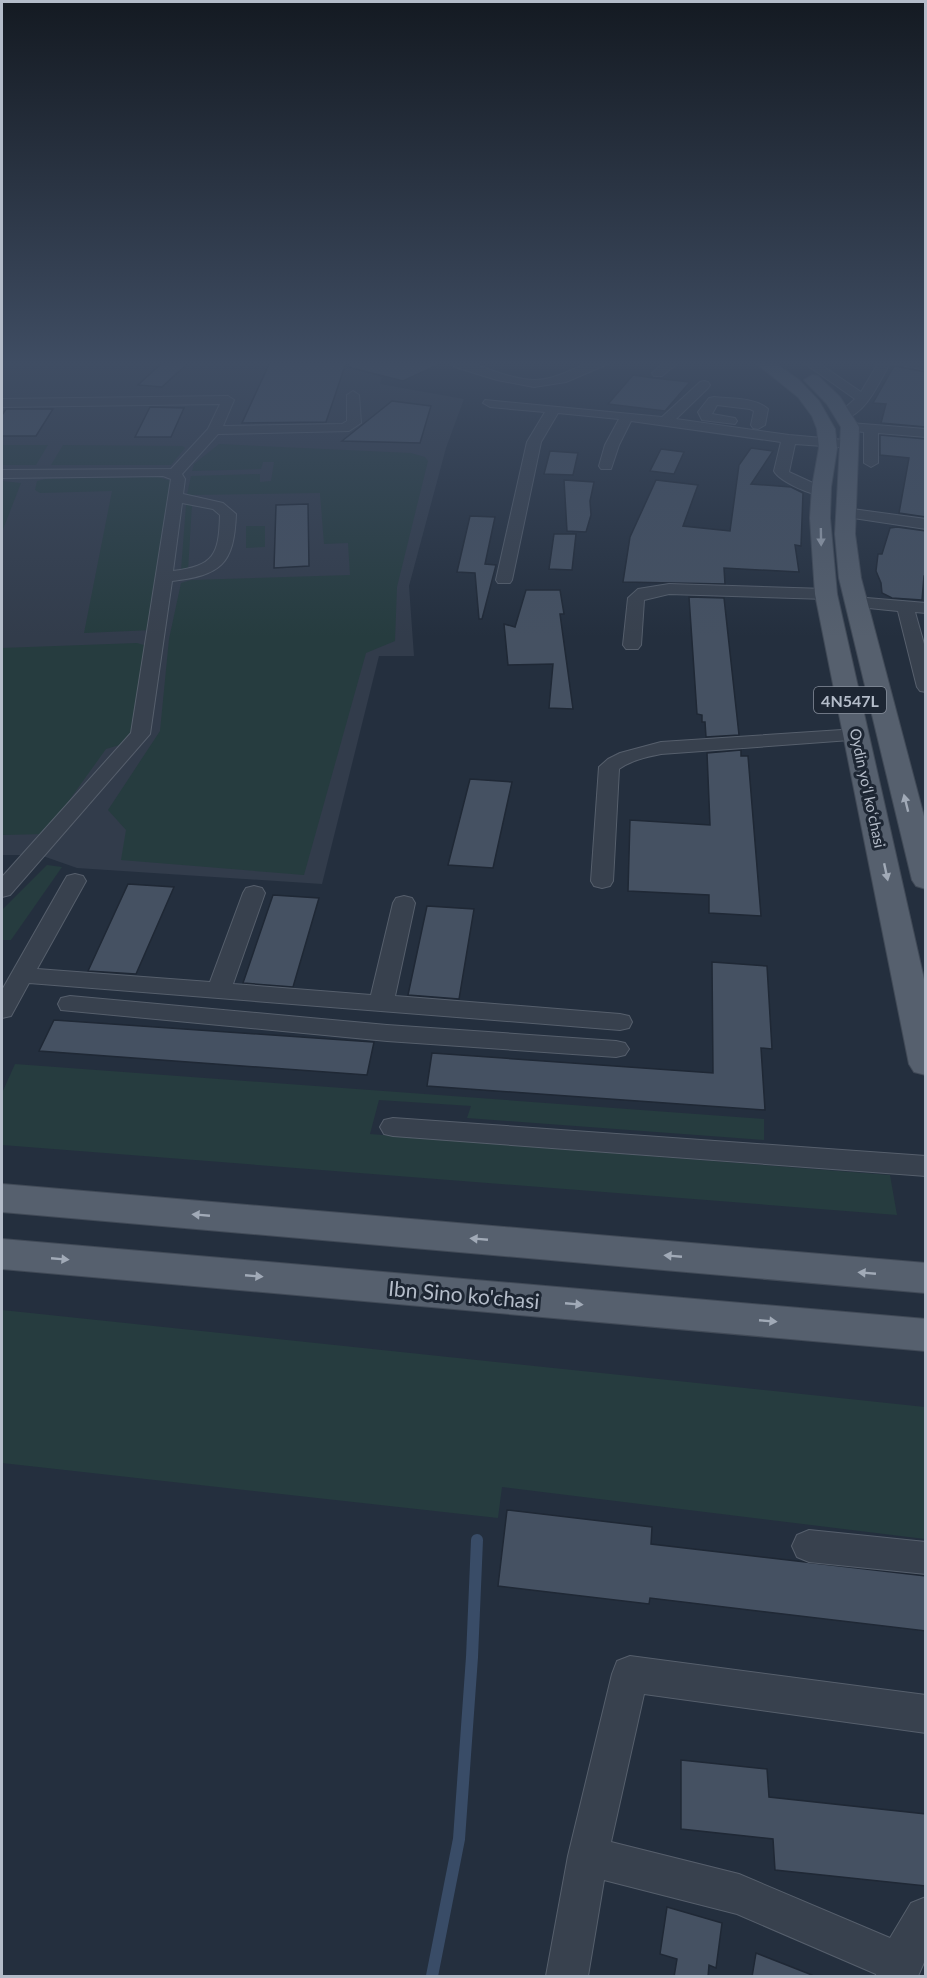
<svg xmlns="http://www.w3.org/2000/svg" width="927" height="1978" font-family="Lato,sans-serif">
	<rect width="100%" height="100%" fill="#242f3e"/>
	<path fill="#323c4b" d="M2,360H281L309,366L325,361L382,377L380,384L464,399L446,448L409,586L414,656H379L322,884L77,868L40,855H2Z"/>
	<g fill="#263c3f">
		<path d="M219,444L411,453L425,457L428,461L397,587L395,641L366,653L304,875L121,860L126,830L108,810L160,731L169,639L181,583L191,580L350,575L348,543L324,544L320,493L187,495L191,476L260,474V482L271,481L274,462H263L261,469L192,471L194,464Z"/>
		<path d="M2,445H48L36,465H2Z"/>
		<path d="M63,445L183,446L185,448L171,465H51Z"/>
		<path d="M158,477L171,481L153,630L84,633L112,491L40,493L35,490L37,481L46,479Z"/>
		<path d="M2,481L21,483L2,532Z"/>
		<path d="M186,505H192L188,570H181Z"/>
		<path d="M246,526H265V547L246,548Z"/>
		<path d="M137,643L147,646L133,733L123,744L106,749L45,834L3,835L2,844V648Z"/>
		<path d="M47,865L62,867L11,940H2V910Z"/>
		<path d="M15,1064L764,1119V1140L467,1118L471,1106L379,1100L370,1134L890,1175L897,1215L2,1145V1093Z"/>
		<path d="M2,1310L925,1407V1539L502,1487L498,1518L2,1463Z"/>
	</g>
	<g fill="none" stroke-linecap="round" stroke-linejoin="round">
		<path stroke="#394c67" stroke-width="12" d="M432,1976L459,1839L472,1657L477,1540"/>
	</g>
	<g fill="#455162" stroke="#1f2835" stroke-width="1.5">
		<path d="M271,360H347L326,422L242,423Z"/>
		<path d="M349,360H446V361L403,381L348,367Z"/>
		<path d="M164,361L188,363L162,387L138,385Z"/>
		<path d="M894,366L926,372V427L881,423L886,404L873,403Z"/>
		<path d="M633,375L654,378L690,382L665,411L608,404Z"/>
		<path d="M392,401L431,406L420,443L342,441Z"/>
		<path d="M150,407L184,408L171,437H135Z"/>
		<path d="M6,409H53L36,436H2V415Z"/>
		<path d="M880,435L926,439V517L899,513L909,458L880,455Z"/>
		<path d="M751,448L773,451L751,484L791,487L803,493L801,546L795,545L799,572L724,568L725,584L623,582L630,537L656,480L698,485L683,526L730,531L739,465Z"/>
		<path d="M661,449L684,452L674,474L650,471Z"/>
		<path d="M550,451L578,453L573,475L544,474Z"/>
		<path d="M564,480L594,482L590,501L591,515L586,532L567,531Z"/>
		<path d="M308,504L309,566L274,568L276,505Z"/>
		<path d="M470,516L495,517L485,564L496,565L482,619H479L475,573L457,572Z"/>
		<path d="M897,527L926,531V576H924L922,600L892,598L882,593L881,583L876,571L878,554H882L890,528Z"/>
		<path d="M554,534H576L572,570L549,569Z"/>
		<path d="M526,590H560L564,614H560L573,709L549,708L553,664L508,665L504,624L515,627Z"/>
		<path d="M689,597L724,598L739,735L706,737L705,722H702V715L697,714Z"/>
		<path d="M741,750V756H748L761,916L709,913V895L628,891L630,820L710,825L707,753Z"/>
		<path d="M470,779L512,782L493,868L448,865Z"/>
		<path d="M128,884L174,887L136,974L88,971Z"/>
		<path d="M273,895L319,898L293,987L243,983Z"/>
		<path d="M427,906L474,909L459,999L408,995Z"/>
		<path d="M712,962L767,966L772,1049L761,1048L765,1110L427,1086L432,1053L713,1073Z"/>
		<path d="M54,1020L373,1042H374L367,1075L39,1051Z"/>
		<path d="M507,1510L652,1527L651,1544L926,1576V1631L650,1598L649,1604L498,1586Z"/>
		<path d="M681,1760L767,1769L769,1797L926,1814V1886L775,1870L773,1839L681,1829Z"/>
		<path d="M667,1907L722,1923L716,1968L709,1965L708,1977H674L677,1959L660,1954Z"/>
		<path d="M756,1953L812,1975V1977H752Z"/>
	</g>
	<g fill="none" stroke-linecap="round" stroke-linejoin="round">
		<g stroke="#565f6c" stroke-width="2">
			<g id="minor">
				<path d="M448,360C477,360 503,379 533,380C557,381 576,365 599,360C604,359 611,360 617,360L566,382L534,387L497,380L455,367Z"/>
				<path d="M667,360H681L662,376H654L652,373Z"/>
				<path d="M800,360H814L861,392L880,360L926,362V370L890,363C879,382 867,413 844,419L837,415L855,399Z"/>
				<path d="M704,381L708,382L710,385L708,388L676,419L789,435L856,441L858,444L856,447L851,448L795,444L789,472L826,489L828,492L826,495C815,498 779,481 774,471L781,442L631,421L619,445L611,469H601L599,466L605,445L619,419L558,413L541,442L512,580L510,583H498L496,580L527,442L545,412L490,407L483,403L485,400L662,417L700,382Z"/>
				<path d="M353,391L359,395L361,423L349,431L218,434L182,474L185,479L183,494L223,503L236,514C234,565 221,575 172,581L150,734L10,895L2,897V877L131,733L171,479L163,476L2,478V470L171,469L208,429L220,404L2,407V399L228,396L234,400L223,426L342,424L347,421V395ZM182,503L213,509L220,515C219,555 214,566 173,571Z"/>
				<path d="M714,397C730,399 755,397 768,409L765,425L758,429L753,428L751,425L754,411L750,409L717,405L712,414L735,418L737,421L735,424L702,420L698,412L709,398Z"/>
				<path d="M850,423L926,429V437L878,433V463L871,467L864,463V432L845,430L843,427Z"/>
				<path d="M845,508L926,519V529L840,516L837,513L840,510Z"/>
				<path d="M669,584L826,589L834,594L826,599L669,594L644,600L641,645L638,649H626L623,645L628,598L638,589Z"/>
				<path d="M855,597L926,603V613L915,612L926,651V692L920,691L917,687L898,611L849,606L847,602Z"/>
				<path d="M857,729L864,731L867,735L864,739L661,754C646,757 632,760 619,769L613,881L610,886L602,888L594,886L591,881L599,767L608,759L620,753L661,742Z"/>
				<path d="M75,874L83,876L86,881L37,969L210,982L243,893L246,888L254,886L262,888L265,893L233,984L371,995L393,903L396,898L404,896L412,898L415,903L395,996L620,1014L629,1016L632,1022L629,1028L620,1030L29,983L11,1016L2,1018V990L64,881L67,876Z"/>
				<path d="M70,996L387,1025L616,1041L625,1043L629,1049L625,1055L616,1057L387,1041L61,1010L58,1004L61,998Z"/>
				<path d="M393,1118L926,1156V1176L393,1136L384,1134L380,1127L384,1120Z"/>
				<path d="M809,1530L926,1542V1574L809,1562L797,1557L792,1546L797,1535Z"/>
				<path d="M630,1656L926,1695V1733L644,1694L611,1842L739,1874L890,1938L911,1903L926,1897V1958L918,1976H876V1974L737,1914L604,1880L588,1976H546L568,1856L612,1674L617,1661Z"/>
			</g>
		</g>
		<g stroke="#414a57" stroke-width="2">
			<g id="major">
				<path d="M752,360H771L799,380L819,401L835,429L837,448L831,487L830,518L837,594L926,988V1075L914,1072L909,1064L815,594L810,518L812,487L819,448L817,429L812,416L798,397Z"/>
				<path d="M812,375L818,376L840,397L859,427L855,534L861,578L926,824V889L916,886L912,880L839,578L835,534L841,427L827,404L804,380Z"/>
				<path d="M2,1184L926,1263V1293L2,1212Z"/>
				<path d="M2,1239L926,1319V1351L2,1269Z"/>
			</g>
		</g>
		<use href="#minor" fill="#38414e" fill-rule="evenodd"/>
		<use href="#major" fill="#56606e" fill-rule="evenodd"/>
	</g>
	<defs><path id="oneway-solid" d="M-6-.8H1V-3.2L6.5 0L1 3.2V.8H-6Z" transform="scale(1.5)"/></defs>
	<g fill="#a1aab7">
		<use href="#oneway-solid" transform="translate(821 537) rotate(89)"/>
		<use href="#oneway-solid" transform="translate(906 803) rotate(-104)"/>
		<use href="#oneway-solid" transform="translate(886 872) rotate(78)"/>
		<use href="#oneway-solid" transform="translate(201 1215) rotate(-175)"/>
		<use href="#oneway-solid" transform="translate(479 1239) rotate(-175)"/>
		<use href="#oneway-solid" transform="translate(673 1256) rotate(-175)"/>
		<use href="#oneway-solid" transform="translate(60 1259) rotate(5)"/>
		<use href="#oneway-solid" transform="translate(867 1273) rotate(-175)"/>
		<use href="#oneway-solid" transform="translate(254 1276) rotate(5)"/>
		<use href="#oneway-solid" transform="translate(574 1304) rotate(5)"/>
		<use href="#oneway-solid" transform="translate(768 1321) rotate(5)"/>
	</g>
	<linearGradient id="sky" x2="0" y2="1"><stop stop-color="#141a22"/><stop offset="0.57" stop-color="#3f4d63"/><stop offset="1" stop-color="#3f4d63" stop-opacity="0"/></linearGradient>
	<rect width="927" height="637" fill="url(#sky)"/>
	<g text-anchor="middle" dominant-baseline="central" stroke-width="6" stroke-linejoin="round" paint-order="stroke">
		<g font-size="15" fill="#b4bcc9" stroke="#1d2633">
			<text transform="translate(868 788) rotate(78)">Oydin yoʻl koʻchasi</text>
		</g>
		<rect fill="#1d2633" stroke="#878f9c" stroke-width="1.5" x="814" y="687" width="72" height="26" rx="4.5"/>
		<g font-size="16" font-weight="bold" fill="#b4bcc9">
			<text x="850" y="700">4N547L</text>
		</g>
		<g font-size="21" fill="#b4bcc9" stroke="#1d2633">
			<text transform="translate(464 1294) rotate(5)">Ibn Sino ko'chasi</text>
		</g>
	</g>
	<rect width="927" height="1978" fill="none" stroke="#b4bcc9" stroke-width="6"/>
</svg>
